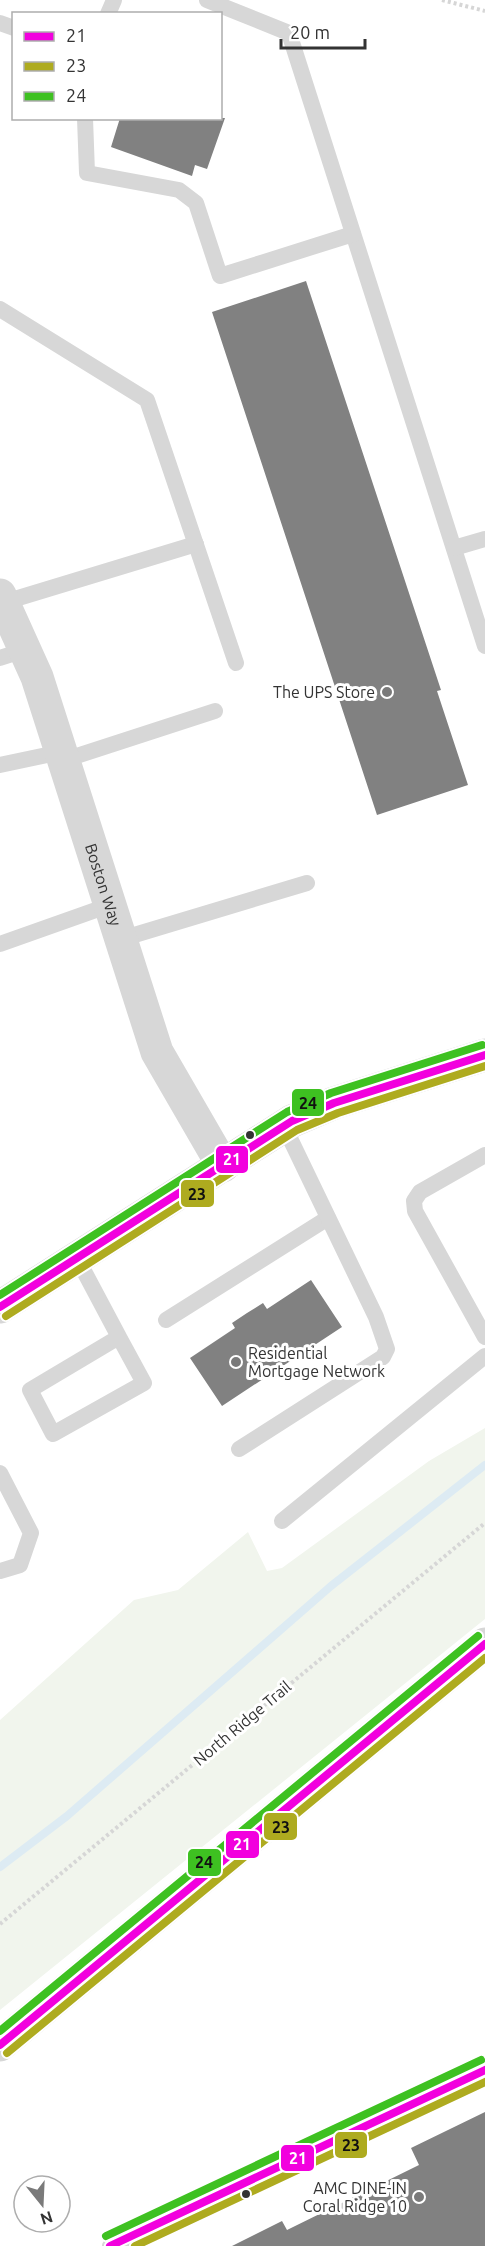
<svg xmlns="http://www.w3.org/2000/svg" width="485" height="2246" font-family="Ubuntu,sans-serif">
	<rect width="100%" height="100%" fill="#fff"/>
	<path fill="#f1f5ed" d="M485,1428V1619L0,2010V1720L134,1600L178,1590L248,1532L267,1571L282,1568L429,1461Z"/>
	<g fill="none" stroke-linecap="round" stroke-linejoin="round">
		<path stroke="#ddebf3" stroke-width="8" d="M0,1867L67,1816L331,1586L485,1465"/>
	</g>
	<g fill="#818181">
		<path d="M120,118H225L207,169L195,165L192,176L111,147Z"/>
		<path d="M306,281L441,690L437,691L468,785L377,815L212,312Z"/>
		<path d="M311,1280L342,1327L222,1406L190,1358L235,1328L232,1323L247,1313L263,1303L267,1309Z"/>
		<path d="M485,2112V2246H232L282,2221L287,2230L419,2165L411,2148Z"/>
	</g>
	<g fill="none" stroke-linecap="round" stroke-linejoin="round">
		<g stroke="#d6d6d6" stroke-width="4" stroke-dasharray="3 3" stroke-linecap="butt">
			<path d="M442,0L485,11"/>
			<path d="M0,1924L485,1523"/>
		</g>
		<g stroke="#d7d7d7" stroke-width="16">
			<path d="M207,0L289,33L485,646"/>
			<path d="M108,14L114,0"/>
			<path d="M0,23L14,28"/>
			<path d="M85,118L87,173L179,190L196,203L220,276L353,234"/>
			<path d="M0,309L147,400L236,663"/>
			<path d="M454,548L485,539"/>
			<path d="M5,602L196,544"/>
			<path d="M0,658L25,650"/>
			<path d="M64,760L215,711"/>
			<path d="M0,765L61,752"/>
			<path d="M121,939L307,883"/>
			<path d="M0,944L110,905"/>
			<path d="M485,1155L420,1192L414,1201L415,1211L485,1337"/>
			<path d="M77,1258L119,1337L30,1390L53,1434L144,1383L119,1337"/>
			<path d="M166,1320L328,1218"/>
			<path d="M239,1449L383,1357L387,1349L376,1317L284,1126"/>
			<path d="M0,1473L31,1533L20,1565L0,1571"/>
			<path d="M282,1521L485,1356"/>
			<path d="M110,2246L485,2070"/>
		</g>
		<g stroke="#d7d7d7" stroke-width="33">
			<path id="s1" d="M0,595L37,677L157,1052L223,1166"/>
			<path d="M0,1307L292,1121L334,1103L485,1055"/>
			<path d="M0,2045L485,1644"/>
		</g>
		<g stroke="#fff" stroke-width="12">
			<g id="bus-1">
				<path d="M0,1307L292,1121L334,1103L485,1055"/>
				<path d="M0,2045L485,1644"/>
				<path d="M110,2246L485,2070"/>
			</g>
		</g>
		<g stroke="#fff" stroke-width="12">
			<g id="bus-2">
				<path d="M6,1316L297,1130L338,1113L485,1066"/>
				<path d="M7,2053L485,1658"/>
				<path d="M135,2246L485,2082"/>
			</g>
		</g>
		<g stroke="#fff" stroke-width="12">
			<g id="bus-3">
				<path d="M0,1295L287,1112L331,1093L482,1045"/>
				<path d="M0,2031L478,1636"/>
				<path d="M106,2236L481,2060"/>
			</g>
		</g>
		<use href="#bus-1" stroke="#f200de" stroke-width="8"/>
		<use href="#bus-2" stroke="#aeab1f" stroke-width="8"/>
		<use href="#bus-3" stroke="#3ec121" stroke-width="8"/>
	</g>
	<g fill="#7a7a7a" stroke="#fff" stroke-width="2">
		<circle cx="387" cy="692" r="6"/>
		<circle cx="236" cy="1362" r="6"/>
		<circle cx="419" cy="2197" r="6"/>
	</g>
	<g fill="#333" stroke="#fff" stroke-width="2">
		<circle cx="250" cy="1135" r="5"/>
		<circle cx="246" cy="2194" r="5"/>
	</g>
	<g text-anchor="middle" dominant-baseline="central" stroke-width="6" stroke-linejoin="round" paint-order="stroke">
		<g font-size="16" fill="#333" stroke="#fff" text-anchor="end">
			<text x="375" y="692">The UPS Store</text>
			<text x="248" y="1353" text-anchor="start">Residential<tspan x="248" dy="18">Mortgage Network</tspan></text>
			<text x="407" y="2188">AMC DINE-IN<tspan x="407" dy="18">Coral Ridge 10</tspan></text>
		</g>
		<g font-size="16" fill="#333" stroke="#fff">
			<text stroke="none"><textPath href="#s1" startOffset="308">Boston Way</textPath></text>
			<text transform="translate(242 1723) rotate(-40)">North Ridge Trail</text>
		</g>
	</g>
	<g stroke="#fff" stroke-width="2">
		<rect x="291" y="1088" width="34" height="29" rx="6" fill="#3ec121"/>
		<rect x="215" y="1145" width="34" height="29" rx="6" fill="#f200de"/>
		<rect x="180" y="1179" width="35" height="29" rx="6" fill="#aeab1f"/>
		<rect x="263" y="1812" width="35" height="29" rx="6" fill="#aeab1f"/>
		<rect x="225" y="1830" width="35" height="29" rx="6" fill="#f200de"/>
		<rect x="187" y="1848" width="35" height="29" rx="6" fill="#3ec121"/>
		<rect x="334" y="2131" width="34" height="28" rx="6" fill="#aeab1f"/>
		<rect x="280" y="2144" width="35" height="28" rx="6" fill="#f200de"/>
	</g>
	<g font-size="16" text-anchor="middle" font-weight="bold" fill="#fff">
		<text x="232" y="1165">21</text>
		<text x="242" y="1850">21</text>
		<text x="298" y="2164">21</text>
	</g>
	<g font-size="16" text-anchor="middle" font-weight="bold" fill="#111">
		<text x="308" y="1109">24</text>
		<text x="197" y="1200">23</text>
		<text x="281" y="1833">23</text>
		<text x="204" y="1868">24</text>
		<text x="351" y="2151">23</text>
	</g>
	<rect x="12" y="12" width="210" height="108" fill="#ffffff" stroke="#adadad" stroke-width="1.5"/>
	<rect x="24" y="32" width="30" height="9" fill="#f200de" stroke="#adadad" stroke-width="1.5"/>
	<text x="66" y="42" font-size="18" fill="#333333">21</text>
	<rect x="24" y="62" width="30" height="9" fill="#aeab1f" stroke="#adadad" stroke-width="1.5"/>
	<text x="66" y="72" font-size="18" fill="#333333">23</text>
	<rect x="24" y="92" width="30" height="9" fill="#3ec121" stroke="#adadad" stroke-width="1.5"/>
	<text x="66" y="102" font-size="18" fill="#333333">24</text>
	<g transform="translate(42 2204) rotate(162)"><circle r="28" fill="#ffffff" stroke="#adadad" stroke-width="1.5"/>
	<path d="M0-4.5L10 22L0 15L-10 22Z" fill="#7a7a7a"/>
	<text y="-9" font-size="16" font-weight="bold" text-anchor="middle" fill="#333333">N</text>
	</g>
	<path d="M281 39v9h84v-9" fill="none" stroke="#333333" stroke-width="3"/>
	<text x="290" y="39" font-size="18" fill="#333333" stroke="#ffffff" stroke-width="4.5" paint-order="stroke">20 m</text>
</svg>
